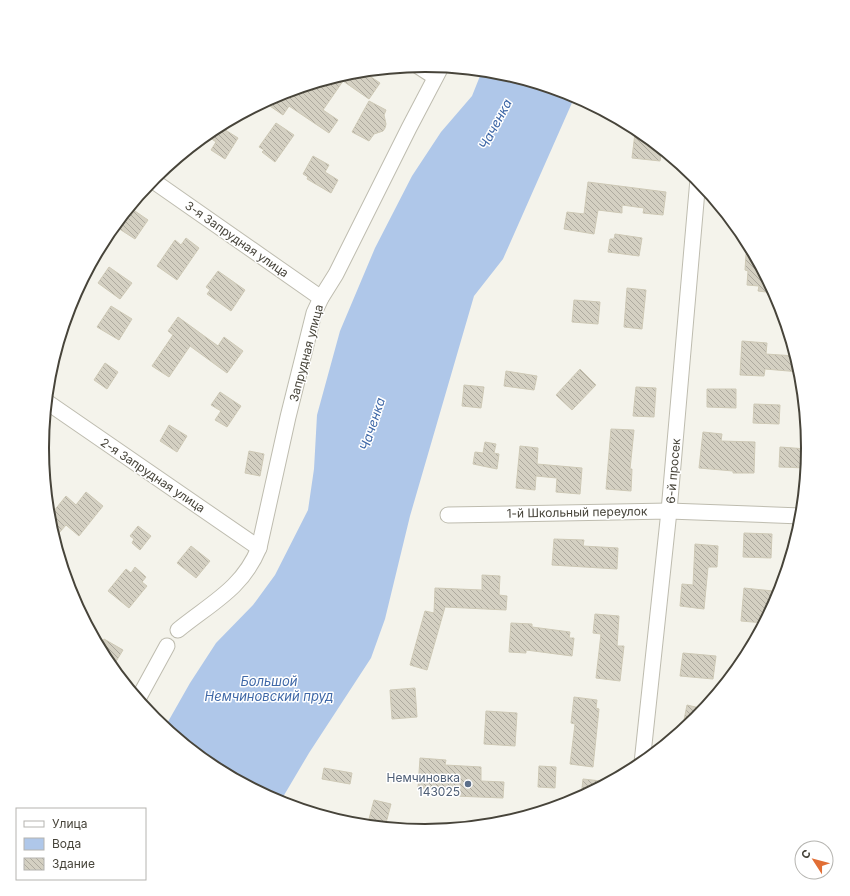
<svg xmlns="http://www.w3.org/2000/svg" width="850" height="896" font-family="Inter,sans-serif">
	<defs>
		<pattern id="building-back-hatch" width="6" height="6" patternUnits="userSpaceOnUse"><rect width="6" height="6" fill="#d4d0c2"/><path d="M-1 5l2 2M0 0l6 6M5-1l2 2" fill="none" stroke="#aeaa9f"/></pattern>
	</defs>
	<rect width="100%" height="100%" fill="#f4f3eb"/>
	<path fill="#afc7e9" d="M482,71L500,72L575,96L503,259L474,296L410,516L385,619L371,658L309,753L280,802L212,766L165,727L190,683L216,643L253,605L275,575L308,510L314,469L317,415L340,331L375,248L412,176L441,132L472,96Z"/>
	<g fill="url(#building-back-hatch)" stroke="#cec9b6">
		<path d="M362,71L380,83L369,99L343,81L323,110L338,120L329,133L289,106L283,115L264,102L279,94L351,72Z"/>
		<path d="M369,101L386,110L384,115L386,124L385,128L383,131L374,134L369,141L352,132Z"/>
		<path d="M276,123L294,135L275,162L262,152L264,150L259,147Z"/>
		<path d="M219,126L238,138L225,159L211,150L216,142L206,135Z"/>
		<path d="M635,133L643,134L662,149L660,161L632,158Z"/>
		<path d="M313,156L329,165L325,172L338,180L331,193L307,179L308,177L303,174Z"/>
		<path d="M588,182L666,192L663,215L643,213L644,208L622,205V213L598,210L594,234L564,229L567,212L584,214Z"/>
		<path d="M132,209L148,220L135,239L118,228Z"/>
		<path d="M615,234L642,238L639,256L608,252L610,239H614Z"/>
		<path d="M186,238L199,248L177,280L157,266L175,240L181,245Z"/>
		<path d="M746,254H754L774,293L758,291L759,286L747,285L748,271L745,270Z"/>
		<path d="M109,267L132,283L120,299L98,283Z"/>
		<path d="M218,271L245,290L231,311L207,294L210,290L206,287Z"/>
		<path d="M627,288L646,290L642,329L624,327Z"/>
		<path d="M574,300L600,302L598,324L572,322Z"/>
		<path d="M111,306L132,319L119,340L97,327Z"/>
		<path d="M178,317L218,346L224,337L243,351L227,373L190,346L169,377L152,366L173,335L168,331Z"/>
		<path d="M742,341L767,343L766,354L795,356L800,372L765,369L764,376L740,375Z"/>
		<path d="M105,363L118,372L107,389L94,380Z"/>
		<path d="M580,369L596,385L572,410L556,395Z"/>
		<path d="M506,371L537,376L534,390L504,386Z"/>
		<path d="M464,385L484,387L481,408L462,406Z"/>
		<path d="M636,387L656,388L654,417L633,416Z"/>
		<path d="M707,389H736V408L707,407Z"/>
		<path d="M220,392L241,406L227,427L215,420L221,411L211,405Z"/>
		<path d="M754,404L780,405L779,424L753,423Z"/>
		<path d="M169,425L187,436L177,452L160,441Z"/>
		<path d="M611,429L634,430L630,469H632L631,491L606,489Z"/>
		<path d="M703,432L722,434L721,441L755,442L754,473H733V471L699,468Z"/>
		<path d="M485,442L496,444L494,453L499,454L497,469L473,464L475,452L483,453Z"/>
		<path d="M520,446L538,448L537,464L582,468L580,494L556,492L557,478L536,476L535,490L516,488Z"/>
		<path d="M780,447L807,449L806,468L779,467Z"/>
		<path d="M249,451L264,454L260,476L245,473Z"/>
		<path d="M86,492L103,506L79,536L66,525L59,533L51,527L49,517L66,496L76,505Z"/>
		<path d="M138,526L151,536L140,550L132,543L134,539L130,536Z"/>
		<path d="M744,533L772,534L771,558L743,557Z"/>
		<path d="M554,539L584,540L583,546L618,548L617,569L552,565Z"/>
		<path d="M695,544L718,546L717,567H708L704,609L680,606L682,584L693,585Z"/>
		<path d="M191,546L210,561L196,578L177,563Z"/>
		<path d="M135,567L146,577L142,582L147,586L129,608L108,591L126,569L131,573Z"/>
		<path d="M482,575L500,576L499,595L507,596L506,610L445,607L427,670L410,665L425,611L434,613L435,588L482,590Z"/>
		<path d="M744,588L773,591L771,610L764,623L741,621Z"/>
		<path d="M595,614L619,616L617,646H624L620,681L596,678L601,634L593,633Z"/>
		<path d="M511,623L532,624V627L570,632L569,638H574L572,656L526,650V653L509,652Z"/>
		<path d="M104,639L123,650L112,668L106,661L99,647Z"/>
		<path d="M683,653L716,656L713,679L680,676Z"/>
		<path d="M415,688L417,717L392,719L390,690Z"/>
		<path d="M574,697L597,700L596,708L599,709L593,767L570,764L575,724L571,723Z"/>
		<path d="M687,705L704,709L696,719L682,730Z"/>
		<path d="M486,711L517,713L515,746L484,744Z"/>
		<path d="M420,758L446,760L445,765L481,767V781L504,782L503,798L455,796V789L418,788Z"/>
		<path d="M539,766L556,767L555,788L538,787Z"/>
		<path d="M324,768L352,773L350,784L322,779Z"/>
		<path d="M583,779L610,782L581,797Z"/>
		<path d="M374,800L391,804L386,823L369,819Z"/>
	</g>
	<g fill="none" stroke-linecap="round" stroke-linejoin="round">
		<g stroke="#bebcaf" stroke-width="17">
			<g id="street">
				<path d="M418,66L435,77"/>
				<path d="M152,180L321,298"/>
				<path d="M47,402L259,548"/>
				<path d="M448,515L669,511L801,516"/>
				<path d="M178,630C211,603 242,589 259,548L288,417L314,313L321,298L336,274L409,128L441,67"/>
				<path d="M138,699L167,646"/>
				<path d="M642,763L669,511L698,179"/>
			</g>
		</g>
		<use href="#street" stroke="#fff" stroke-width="15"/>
	</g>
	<circle fill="#5c6f8a" stroke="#fff" stroke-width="1.5" cx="468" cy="784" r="4"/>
	<g text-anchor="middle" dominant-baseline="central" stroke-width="3" stroke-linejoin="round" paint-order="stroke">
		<g font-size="12" fill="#47443a" stroke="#fff">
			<text transform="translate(237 239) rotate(35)">3-я Запрудная улица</text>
			<text transform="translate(306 353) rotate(-75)">Запрудная улица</text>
			<text transform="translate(673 471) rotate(-85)">6-й просек</text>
			<text transform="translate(153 475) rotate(34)">2-я Запрудная улица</text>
			<text transform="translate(577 512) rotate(-1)">1-й Школьный переулок</text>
		</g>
		<g font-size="12" fill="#4e5e75" stroke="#fff" text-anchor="end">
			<text x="460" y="777">Немчиновка<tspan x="460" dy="14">143025</tspan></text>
		</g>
		<g font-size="13" font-style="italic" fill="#3f68a7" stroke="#fff">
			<text transform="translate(495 124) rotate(-62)">Чаченка</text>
			<text transform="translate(372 424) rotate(-72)">Чаченка</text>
			<text x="269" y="681">Большой<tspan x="269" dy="15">Немчиновский пруд</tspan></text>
		</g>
	</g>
	<path d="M0 0H850V896H0ZM49 448a376 376 0 1 1 752 0a376 376 0 1 1-752 0Z" fill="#fff" fill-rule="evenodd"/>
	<path fill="none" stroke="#47443a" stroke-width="2" d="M49 448a376 376 0 1 1 752 0a376 376 0 1 1-752 0Z"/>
	<rect x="16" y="808" width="130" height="72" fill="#ffffff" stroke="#b5b4b0"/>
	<rect x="24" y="821" width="20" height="6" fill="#ffffff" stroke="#b5b4b0"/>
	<text x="52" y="828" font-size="12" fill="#47443a">Улица</text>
	<rect x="24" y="838" width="20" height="12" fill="#afc7e9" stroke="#b5b4b0"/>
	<text x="52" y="848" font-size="12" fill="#47443a">Вода</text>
	<rect x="24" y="858" width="20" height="12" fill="url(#building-back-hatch)" stroke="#b5b4b0"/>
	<text x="52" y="868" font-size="12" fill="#47443a">Здание</text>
	<g transform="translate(814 860) rotate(306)"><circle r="19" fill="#ffffff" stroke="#b5b4b0"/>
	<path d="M0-3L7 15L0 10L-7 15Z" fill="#e16e35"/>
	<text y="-6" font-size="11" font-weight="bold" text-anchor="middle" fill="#47443a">С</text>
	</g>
</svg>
